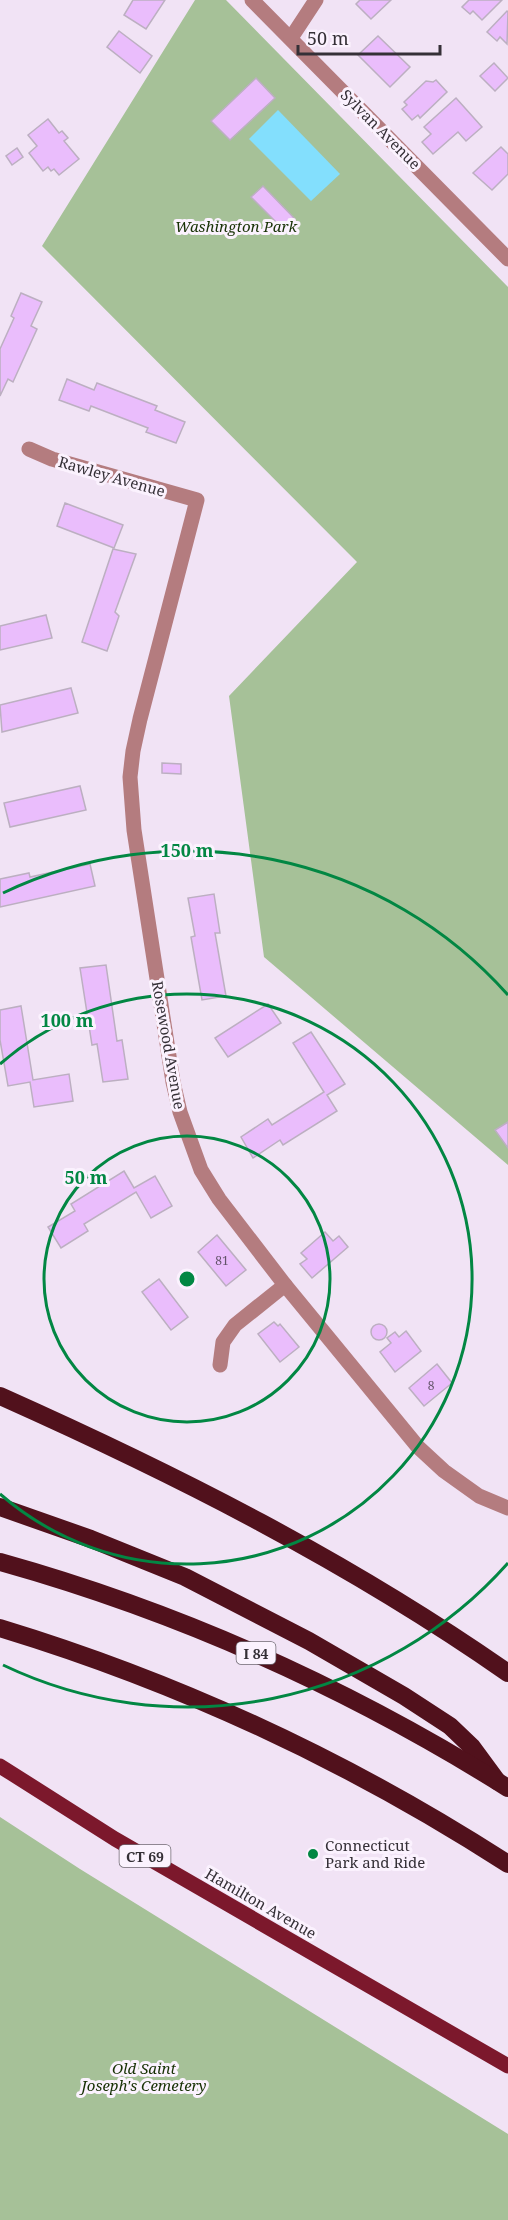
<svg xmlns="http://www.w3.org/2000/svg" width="508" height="2220" font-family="'Noto Serif',serif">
	<rect width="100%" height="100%" fill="#f1e3f5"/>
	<g fill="#a6c198">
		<path d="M195,0H226L508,287V1165L264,957L229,696L357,562L42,246Z"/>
		<path d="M0,1817L80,1869L508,2134V2220H0Z"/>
	</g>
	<path fill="#83dffd" d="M278,110L340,174L311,201L249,139Z"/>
	<g fill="#eabdfc" stroke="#bcafc1" stroke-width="1.5">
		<path d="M133,0H165L146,29L124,15Z"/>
		<path d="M360,0H391L371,19L356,4Z"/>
		<path d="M469,0H502L482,20L473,11L470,14L462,7Z"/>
		<path d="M507,11L508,12L507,44L500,37L497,41L487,32Z"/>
		<path d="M119,31L152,56L140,73L107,47Z"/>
		<path d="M378,36L410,67L390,87L358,55Z"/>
		<path d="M494,63L508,78L495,91L480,76Z"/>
		<path d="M256,78L275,98L230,140L211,121Z"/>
		<path d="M436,80L447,92L420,118L418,115L412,120L402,109L407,105L404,102L426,81L433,82Z"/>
		<path d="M456,98L482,127L466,141L458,132L433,154L422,142L431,134L424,127Z"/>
		<path d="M48,119L59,133L62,131L68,138L64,141L79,159L59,175L54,169L51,171L48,167L43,171L29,153L37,146L28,135Z"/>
		<path d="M501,147L508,154V174L492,190L473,173Z"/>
		<path d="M17,148L23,157L12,165L6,156Z"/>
		<path d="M263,186L295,219L284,230L251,197Z"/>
		<path d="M21,293L42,302L31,326L37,329L13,382L8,379L0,396V349L14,318L11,316Z"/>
		<path d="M67,379L94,390L97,383L157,406L155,410L185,422L176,443L146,432L148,428L91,406L89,411L59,400Z"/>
		<path d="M65,503L123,525L114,548L57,526Z"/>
		<path d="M113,549L136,554L115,612L119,616L107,651L82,642Z"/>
		<path d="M46,615L52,638L0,650V626Z"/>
		<path d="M71,688L78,713L2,732L0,705Z"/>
		<path d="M162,763L181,764V774L162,773Z"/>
		<path d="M80,786L86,810L10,827L4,803Z"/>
		<path d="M90,864L95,886L0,907V879L29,873L30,877Z"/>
		<path d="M214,894L220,933H215L226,996L202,1000L191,937L195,936L188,898Z"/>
		<path d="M106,965L117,1041L122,1040L128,1079L103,1082L97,1044L92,1045L80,968Z"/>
		<path d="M268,1004L281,1023L228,1057L215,1038Z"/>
		<path d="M21,1006L33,1080L69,1074L73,1101L34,1107L30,1082L8,1086L0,1040V1010Z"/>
		<path d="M311,1032L345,1084L327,1095L337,1111L283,1145L280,1140L253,1158L241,1137L268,1119L272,1125L324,1092L293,1043Z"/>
		<path d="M508,1122V1148L495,1130Z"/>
		<path d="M124,1171L134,1188L155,1176L172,1206L151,1218L136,1192L84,1224L88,1231L61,1248L48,1227L75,1211L71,1204Z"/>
		<path d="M325,1232L333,1241L339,1236L348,1247L312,1278L300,1264L307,1259L301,1253Z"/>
		<path d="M217,1235L246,1270L226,1286L198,1252Z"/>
		<path d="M159,1279L188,1317L171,1330L142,1292Z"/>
		<path d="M274,1322L278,1326L280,1324L299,1347L280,1362L258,1334Z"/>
		<circle cx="379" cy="1332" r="8"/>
		<path d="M406,1331L421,1351L395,1372L380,1352L391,1343L387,1338L395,1332L399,1337Z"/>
		<path d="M437,1364L452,1383L424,1406L409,1388Z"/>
	</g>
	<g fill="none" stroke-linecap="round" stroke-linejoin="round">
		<g stroke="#b47c7f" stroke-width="15">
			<path d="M252,0L508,259"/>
			<path d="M291,38L316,0"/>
			<path d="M29,449L52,459L197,500L140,719L133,751L130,777L134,830L173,1082L180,1112L201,1170L219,1199L285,1285L418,1447L444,1471L479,1496L508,1508"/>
			<path d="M220,1365L223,1342L235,1325L285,1285"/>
		</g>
		<path stroke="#7c182c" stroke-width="15" d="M0,1766L115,1839L508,2066"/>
		<g stroke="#51111c" stroke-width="18">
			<path d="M0,1396C177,1475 349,1562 508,1673"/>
			<path d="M0,1507L91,1539L185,1577L309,1641L404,1696L450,1726L472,1747L497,1781"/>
			<path d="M0,1562C179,1612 350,1689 508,1788"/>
			<path d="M0,1628C181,1683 350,1762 508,1864"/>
		</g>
	</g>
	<g fill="none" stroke="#028743" stroke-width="3">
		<circle cx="187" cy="1279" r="143"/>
		<path d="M0 1064A285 285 0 1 1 0 1494"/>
		<path d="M508 1563A428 428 0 0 1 3 1665M3 893A428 428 0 0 1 508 995"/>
	</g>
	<circle fill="#028743" stroke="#fbf2fe" stroke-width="2" cx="313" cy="1854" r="6"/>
	<g text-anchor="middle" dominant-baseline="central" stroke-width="6" stroke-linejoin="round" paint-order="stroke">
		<g font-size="12" fill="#625368">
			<text x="222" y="1260">81</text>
			<text x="431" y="1385">8</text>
		</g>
		<g fill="#fbf2fe" stroke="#706a73" stroke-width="1.5">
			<rect x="236.5" y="1642" width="39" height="22" rx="4.5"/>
			<rect x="119.5" y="1845" width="51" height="22" rx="4.5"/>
		</g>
		<g font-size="14" font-weight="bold" fill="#353037">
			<text x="256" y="1653">I 84</text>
			<text x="145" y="1856">CT 69</text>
		</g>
		<g font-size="15" fill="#353037" stroke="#fbf2fe">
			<text transform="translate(381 129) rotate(45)">Sylvan Avenue</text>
			<text transform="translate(112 476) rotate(16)">Rawley Avenue</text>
			<text transform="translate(169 1045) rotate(80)">Rosewood Avenue</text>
			<text transform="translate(261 1903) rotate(30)">Hamilton Avenue</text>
		</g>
		<g font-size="15" font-style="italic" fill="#173104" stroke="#fbf2fe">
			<text x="236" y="226">Washington Park</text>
			<text x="144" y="2068">Old Saint<tspan x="144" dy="17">Joseph's Cemetery</tspan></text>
		</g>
		<g font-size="15" fill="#353037" stroke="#fbf2fe" text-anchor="start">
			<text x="325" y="1845">Connecticut<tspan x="325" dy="17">Park and Ride</tspan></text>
		</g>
	</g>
	<circle cx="187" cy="1279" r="9" fill="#028743" stroke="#fbf2fe" stroke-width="3"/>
	<g font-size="18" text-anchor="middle" font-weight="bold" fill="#028743" stroke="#fbf2fe" stroke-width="6" stroke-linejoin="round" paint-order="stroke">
		<text x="187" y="857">150 m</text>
		<text x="67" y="1027">100 m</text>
		<text x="86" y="1184">50 m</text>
	</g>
	<path d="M298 45v9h142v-9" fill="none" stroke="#353037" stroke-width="3"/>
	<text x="307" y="45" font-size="18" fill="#353037" stroke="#fbf2fe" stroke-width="4.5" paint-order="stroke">50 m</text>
</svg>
